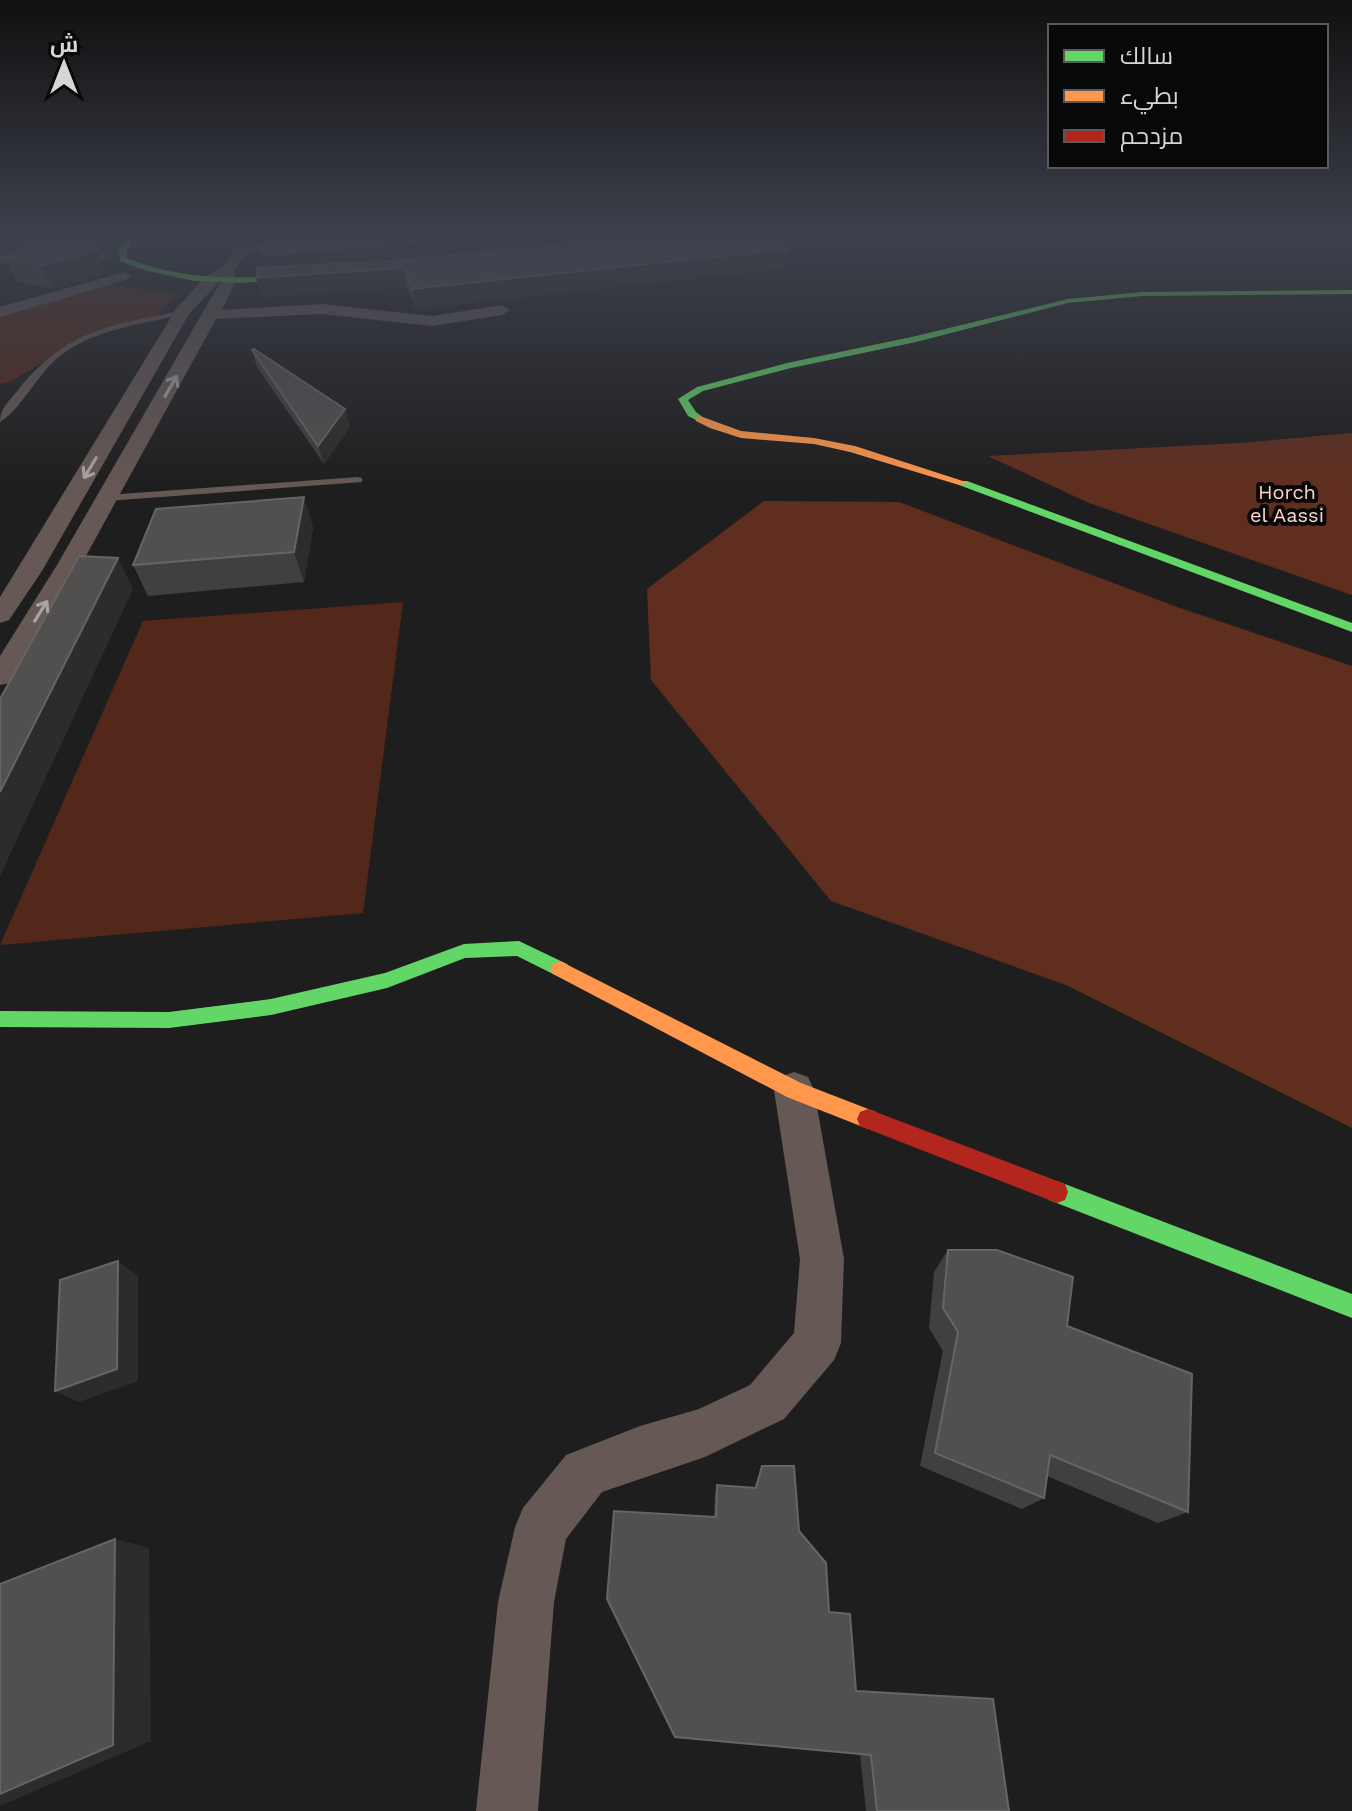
<svg xmlns="http://www.w3.org/2000/svg" width="1352" height="1811" font-family="'Work Sans',Cairo,sans-serif">
	<rect width="100%" height="100%" fill="#1f1e1e"/>
	<g fill="#53281a">
		<path d="M110,285L178,294L152,320L81,339L10,382L0,384V314Z"/>
		<path d="M403,602L363,913L0,945L143,621Z"/>
	</g>
	<g fill="#602e1e">
		<path d="M1352,433V595L1089,503L988,456L1240,443Z"/>
		<path d="M764,501L899,502L1177,607L1352,666V1128L1066,985L831,901L651,680L647,589Z"/>
	</g>
	<g fill="none" stroke-linecap="round" stroke-linejoin="round">
		<g fill="#665854" fill-rule="evenodd">
			<path d="M182,310L185,314C140,325 88,329 53,362C36,378 18,412 0,422C0,409 9,401 18,390C68,328 109,327 182,310Z"/>
			<path d="M358,477L362,478V482L107,501L101,498L107,495Z"/>
		</g>
		<g fill="#665854" fill-rule="evenodd">
			<path d="M349,235H401L395,239L245,254L235,270L236,280L222,310L322,304L432,316L502,305L510,310L502,315L432,326L322,314L216,319L81,565L13,677L10,683L0,685V656L57,565L222,279L189,314L42,571L9,620L0,623V597L176,309L205,277L224,265L236,247Z"/>
			<path d="M26,250L101,252L108,256L101,260L26,258L0,264V256Z"/>
			<path d="M124,272L131,276L129,279L0,317V307Z"/>
			<path d="M794,1072L808,1077L814,1090L844,1259L841,1343L834,1360L784,1419L705,1457L602,1492L566,1539L554,1602L538,1811H476L498,1602L515,1527L523,1508L566,1455L640,1426L699,1409L750,1385L794,1333L800,1259L774,1090L780,1077Z"/>
		</g>
		<g fill="#63d668" fill-rule="evenodd">
			<path d="M133,235H141L127,249V258C189,284 252,278 318,273L322,275L243,283L194,281L144,270L120,261L119,248Z"/>
			<path d="M1352,290V294L1142,296L1068,303L916,342L791,368L703,391L688,400L696,412L705,419L700,422L688,416L678,399L697,387L787,363L916,336L1068,299L1142,292Z"/>
			<path d="M959,481H967L1352,623V632L959,485Z"/>
			<path d="M519,941L567,964L570,969L567,974L560,977L553,974L517,956L465,958L387,988L271,1015L169,1028L0,1027V1011L169,1012L271,999L385,973L464,944Z"/>
			<path d="M1057,1181L1352,1294V1318L1049,1200L1046,1192L1049,1184Z"/>
		</g>
		<g fill="#ff974d" fill-rule="evenodd">
			<path d="M700,416L741,431L814,438L855,446L969,483L959,485L850,452L814,444L741,438L710,428L696,421L695,419Z"/>
			<path d="M560,961L801,1083L876,1112L879,1119L876,1126L868,1129L787,1097L553,974L550,969L553,964Z"/>
		</g>
		<path fill="#b3261e" fill-rule="evenodd" d="M868,1109L1065,1184L1068,1192L1065,1200L1057,1203L860,1126L857,1119L860,1112Z"/>
	</g>
	<g fill="#41403f" fill-rule="evenodd">
		<path d="M57,235H123L112,246L111,259L108,260L104,251L101,249H96L106,273L101,275L52,289L16,281L5,257L59,239Z"/>
		<path d="M272,235H772V238L788,249L786,268L416,309L407,287L262,297L256,278L267,267L273,239ZM573,244L391,261L350,263Z"/>
		<path d="M252,350L345,409L350,427L324,464L257,367Z"/>
		<path d="M313,527L304,582L148,596L133,565Z"/>
		<path d="M948,1250L1067,1326L1188,1512L1158,1523L1047,1476L1044,1498L1022,1509L920,1466L943,1351L929,1328L934,1272Z"/>
		<path d="M762,1466L799,1531L856,1691L1009,1811H866L860,1754L714,1517L715,1495L717,1485L754,1488Z"/>
	</g>
	<g fill="#2d2c2b">
		<path d="M106,235H123L112,246L111,259L108,260L102,244H105Z"/>
		<path d="M135,235H188L178,240L135,252L129,237Z"/>
		<path d="M272,235H317L273,240Z"/>
		<path d="M496,235H612V241L267,270L263,255Z"/>
		<path d="M766,235H772L771,251L788,249L786,268L416,309L412,289Z"/>
		<path d="M97,250L106,273L52,289L41,265Z"/>
		<path d="M404,268L407,287L262,297L256,278Z"/>
		<path d="M345,409L350,427L324,464L318,446Z"/>
		<path d="M304,497L313,527L304,582L294,552Z"/>
		<path d="M118,558L133,589L0,876V792Z"/>
		<path d="M118,1261L138,1276V1381L79,1402L55,1391Z"/>
		<path d="M115,1539L149,1548L151,1741L0,1806V1794Z"/>
	</g>
	<g fill="#51504f" stroke="#666564" stroke-width="2">
		<path d="M97,235H106L105,244H102L105,240Z"/>
		<path d="M308,235H496L263,255L266,239Z"/>
		<path d="M666,235H768L788,249L412,289L404,268L256,278L258,268L391,261Z"/>
		<path d="M33,238L87,240L97,250L41,265L5,257Z"/>
		<path d="M254,349L345,409L318,446L252,350Z"/>
		<path d="M304,497L294,552L133,565L156,509Z"/>
		<path d="M79,556L118,558L0,792V699Z"/>
		<path d="M948,1250H997L1073,1277L1067,1326L1192,1374L1188,1512L1050,1455L1044,1498L935,1453L958,1332L943,1308Z"/>
		<path d="M118,1261L117,1369L55,1391L60,1280Z"/>
		<path d="M762,1466H794L799,1531L826,1563L829,1612L850,1614L856,1691L993,1699L1009,1811H877L871,1755L675,1737L607,1599L614,1511L716,1517L717,1485L756,1488Z"/>
		<path d="M115,1539L113,1745L0,1794V1584Z"/>
	</g>
	<defs><path id="oneway-shaft" d="M-6 0H5M1.5-3L5.5 0L1.5 3" fill="none" stroke-width="1.6" stroke-linecap="round" stroke-linejoin="round" transform="scale(2)"/></defs>
	<g stroke="#aaa3a1">
		<use href="#oneway-shaft" transform="translate(171 386) rotate(-60)"/>
		<use href="#oneway-shaft" transform="translate(90 468) rotate(121)"/>
		<use href="#oneway-shaft" transform="translate(41 611) rotate(-58)"/>
	</g>
	<linearGradient id="sky" x2="0" y2="1"><stop stop-color="#111010"/><stop offset="0.48" stop-color="#3c414c"/><stop offset="1" stop-color="#3c414c" stop-opacity="0"/></linearGradient>
	<rect width="1352" height="489" fill="url(#sky)"/>
	<g text-anchor="middle" dominant-baseline="central" stroke-width="8" stroke-linejoin="round" paint-order="stroke">
		<g font-size="20" fill="#fbd5c8" stroke="#090808">
			<text x="1287" y="492">Horch<tspan x="1287" dy="23">el Aassi</tspan></text>
		</g>
	</g>
	<rect x="1048" y="24" width="280" height="144" fill="#090808" stroke="#5b5a5a" stroke-width="2"/>
	<rect x="1064" y="50" width="40" height="12" fill="#63d668" stroke="#5b5a5a" stroke-width="2"/>
	<text x="1120" y="64" font-size="24" fill="#d7d5d5">سالك</text>
	<rect x="1064" y="90" width="40" height="12" fill="#ff974d" stroke="#5b5a5a" stroke-width="2"/>
	<text x="1120" y="104" font-size="24" fill="#d7d5d5">بطيء</text>
	<rect x="1064" y="130" width="40" height="12" fill="#b3261e" stroke="#5b5a5a" stroke-width="2"/>
	<text x="1120" y="144" font-size="24" fill="#d7d5d5">مزدحم</text>
	<g transform="translate(64 64)" stroke="#090808" stroke-width="6" paint-order="stroke">
	<path d="M0-6L14 30L0 20L-14 30Z" fill="#d7d5d5"/>
	<text y="-12" font-size="22" font-weight="bold" text-anchor="middle" fill="#d7d5d5">ش</text>
	</g>
</svg>
